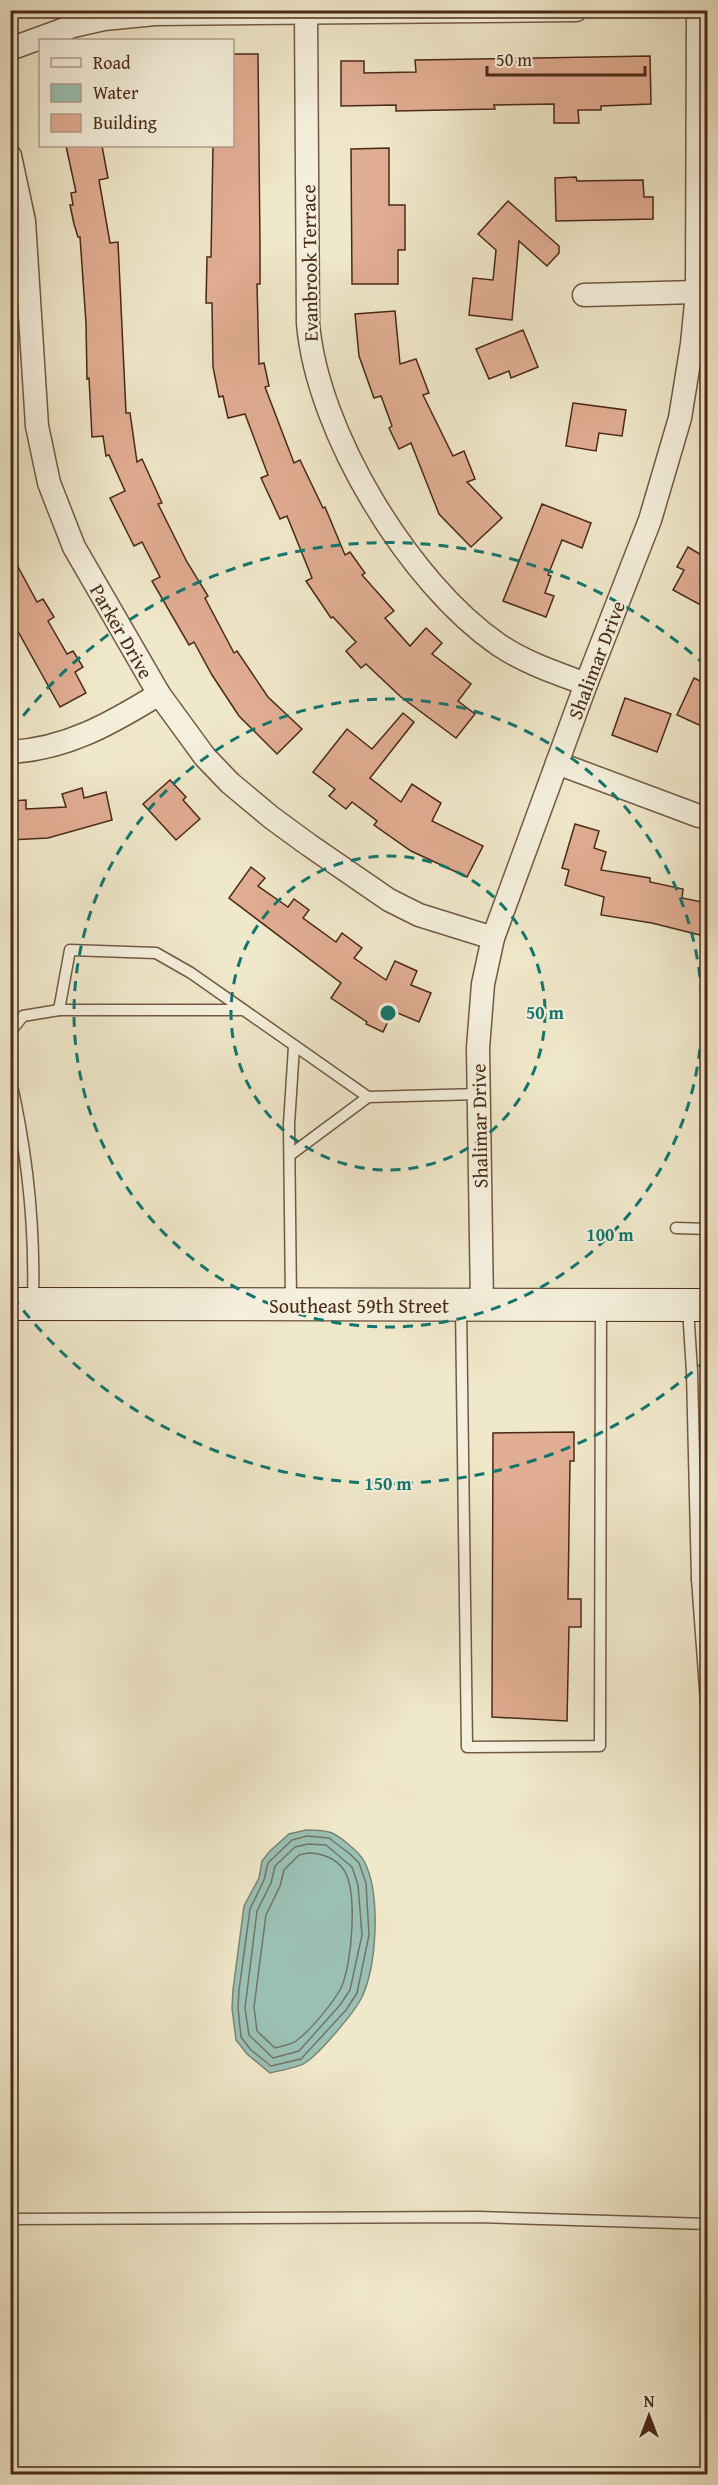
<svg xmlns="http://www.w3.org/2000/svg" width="718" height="2485" font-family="'Gentium Book Plus',serif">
	<rect width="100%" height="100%" fill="#f0e8ca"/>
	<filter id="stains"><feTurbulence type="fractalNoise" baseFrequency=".00333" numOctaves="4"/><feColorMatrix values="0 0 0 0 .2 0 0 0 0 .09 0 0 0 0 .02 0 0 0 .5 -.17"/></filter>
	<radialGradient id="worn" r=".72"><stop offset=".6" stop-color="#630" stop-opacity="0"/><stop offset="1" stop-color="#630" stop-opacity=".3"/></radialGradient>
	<path fill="#9ac0b4" stroke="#7a8475" stroke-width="1.5" d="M306,1830C314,1830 322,1830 329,1832C338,1834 360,1853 364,1861C381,1893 377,1964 362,1997C354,2013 320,2053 305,2063C300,2067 278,2071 270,2073L247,2054L236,2040L232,2008L233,1990L244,1906L259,1878L262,1861L270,1851L289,1834Z"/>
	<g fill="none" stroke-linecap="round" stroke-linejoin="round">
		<g stroke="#727466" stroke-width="1.5">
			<path d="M307,1836L329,1838L350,1854L359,1863L366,1883L369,1935L357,1993L346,2010L301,2059L271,2066L251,2050L241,2037L238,2008L239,1990L250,1909L264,1880L268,1863L292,1840Z"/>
			<path d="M308,1844L326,1845L352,1867L358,1885L362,1935L350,1990L340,2005L299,2051L273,2058L249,2035L245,2008L257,1911L271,1883L275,1866L295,1847Z"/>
			<path d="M308,1853C321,1853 336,1858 344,1870C358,1892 352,1965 341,1988C333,2003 310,2031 296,2041C291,2045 281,2046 275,2048L257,2031L254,2007L266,1915L280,1886L284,1870L299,1855Z"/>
		</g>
	</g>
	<g fill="#e1ad93" stroke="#492917" stroke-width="1.5">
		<path d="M232,54H258L260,244V284H257L259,364L264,363L269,386L265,387L294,463L300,460L323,508L325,507L345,555L350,552L365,573L362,575L394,611L385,618L410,646L426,628L442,643L432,654L471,684L458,701L475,714L456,738L401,697L366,664L361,668L346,651L356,642L333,617L331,618L306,581L312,578L287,516L280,519L261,478L268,475L245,414L228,418L223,396L219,397L213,367L212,303H206L207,257H211L213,146H232Z"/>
		<path d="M650,56L651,104L601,106V110H578L579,123H554V104L494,105L495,109L396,111V105L341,106V61H364V73L416,72L415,60Z"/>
		<path d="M66,146H102L108,178L99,180L110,243L118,242L126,413H130L137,462L142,459L162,503L158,504L187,562L208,596L205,598L234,653L237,651L268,697L302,729L277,754L239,716L212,675L194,642L189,645L152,581L160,577L142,542L134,546L110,498L125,491L109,455L106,456L103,436L92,437L89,378L87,379L86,323L80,237H78L74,224L70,205H73L71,193L76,192Z"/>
		<path d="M389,148V205H405V250H398V284H352L351,149Z"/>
		<path d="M576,177L577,181L643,180L644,197H653V219L556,221L555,178Z"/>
		<path d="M508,201L559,246V253L547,266L519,241L512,320L469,315L473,278L493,280L496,250L478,234Z"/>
		<path d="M395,311L400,364L416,359L429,393L423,395L453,456L464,451L475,479L467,482L502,518L471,547L439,514L411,443L399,449L389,428L392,426L381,396L374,398L359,356L355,314Z"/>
		<path d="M523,330L538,367L511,378L509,371L489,379L476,349Z"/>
		<path d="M573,403L626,410L622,436L599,433L596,451L566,446Z"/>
		<path d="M542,504L591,523L582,548L562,540L548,575L551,576L545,593L554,596L546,617L503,601Z"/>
		<path d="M688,547L708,559V609L673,590L684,570L677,567Z"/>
		<path d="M10,552L37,602L43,599L54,617L48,621L67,654L73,651L83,667L75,672L86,693L60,707L10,617Z"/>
		<path d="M694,678L708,685V729L677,715Z"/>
		<path d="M625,698L671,714L657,752L612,735Z"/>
		<path d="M403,713L414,722L370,778L401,802L412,784L441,803L432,821L483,846L467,877L411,851L374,825L377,821L352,802L346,809L329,796L335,789L313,772L347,729L372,749Z"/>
		<path d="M170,780L186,797L183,800L200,819L176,840L143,804Z"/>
		<path d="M82,788L84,798L106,792L112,820L48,838L10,840V801L26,800V809L66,807L62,794Z"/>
		<path d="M575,824L599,831L594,848L606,852L601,870L650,878V882L683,889L682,898L707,903L700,935L652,923L601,915L604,897L565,885L569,870L562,868Z"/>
		<path d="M251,867L265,878L258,886L288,907L294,899L309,910L303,918L336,942L342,933L362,948L354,958L386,980L395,961L417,971L411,985L431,993L419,1022L393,1011L383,1032L366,1024L367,1022L331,998L341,983L229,898Z"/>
		<path d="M574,1432V1461H570L568,1599H581V1627H569L567,1721L492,1717L493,1433Z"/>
	</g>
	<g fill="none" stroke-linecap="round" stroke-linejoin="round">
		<g stroke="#735944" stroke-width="13">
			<g id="service">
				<path d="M244,1010H59L70,950L156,953L191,973L368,1097L479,1094"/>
				<path d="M10,1032L23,1016L59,1010"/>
				<path d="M10,1077C27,1150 35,1226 33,1300"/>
				<path d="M290,1155L368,1097"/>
				<path d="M676,1228L708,1229"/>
				<path d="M291,1302L289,1124L294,1047"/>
				<path d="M461,1308L467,1747L600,1746L601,1307"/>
				<path d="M688,1308L692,1372L697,1579L708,1578"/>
				<path d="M697,1579L708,1729"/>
				<path d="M10,2219L479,2217L708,2224"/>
			</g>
		</g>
		<g stroke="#735944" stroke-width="25">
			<g id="minor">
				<path d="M306,13L308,323C317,432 409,583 499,645C526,663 556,673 586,684"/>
				<path d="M10,49L73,26L104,19L155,14L576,10"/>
				<path d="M10,156L24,221L37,426L49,483L74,547L159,694L205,757L230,783L272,818L309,845L389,900L419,915L493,938"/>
				<path d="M584,295L697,292"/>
				<path d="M10,752C67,749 112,723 159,694"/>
				<path d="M557,763L699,816"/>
				<path d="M482,1305L478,1048L483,984L493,938L586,684L650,520L680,418L692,344L697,292L698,10"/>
			</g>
		</g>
		<g stroke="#492917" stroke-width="34">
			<path id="secondary" d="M10,1304L708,1305"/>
		</g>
		<use href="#service" stroke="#f5f0dd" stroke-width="10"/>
		<use href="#minor" stroke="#f5f0dd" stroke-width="22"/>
		<use href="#secondary" stroke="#f5f0dd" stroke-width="32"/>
	</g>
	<g fill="none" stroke="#0f766e" stroke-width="3" stroke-dasharray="10 8">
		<circle cx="388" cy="1013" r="157"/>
		<circle cx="388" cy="1013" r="314"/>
		<path d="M706 1360A471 471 0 0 1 12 1296M12 730A471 471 0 0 1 706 666"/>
	</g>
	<g text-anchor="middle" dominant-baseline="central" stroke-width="4.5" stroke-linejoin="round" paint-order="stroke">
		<g font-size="20" fill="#492917" stroke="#f5f0dd">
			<text transform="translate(309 263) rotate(-91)">Evanbrook Terrace</text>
			<text transform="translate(122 631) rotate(60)">Parker Drive</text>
			<text transform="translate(596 660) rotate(-69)">Shalimar Drive</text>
			<text transform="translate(479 1126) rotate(-91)">Shalimar Drive</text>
			<text x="359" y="1305">Southeast 59th Street</text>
		</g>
	</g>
	<circle cx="388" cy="1013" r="9" fill="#0f766e" stroke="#f5f0dd" stroke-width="3"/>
	<g font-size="18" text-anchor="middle" font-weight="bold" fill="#0f766e" stroke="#f5f0dd" stroke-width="4.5" stroke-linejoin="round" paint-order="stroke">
		<text x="545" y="1019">50 m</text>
		<text x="610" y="1241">100 m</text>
		<text x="388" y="1490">150 m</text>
	</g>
	<rect width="718" height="2485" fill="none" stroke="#f0e8ca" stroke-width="36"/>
	<rect x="12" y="12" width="694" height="2461" fill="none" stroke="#492917" stroke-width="3"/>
	<rect x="18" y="18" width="682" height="2449" fill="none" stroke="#492917" stroke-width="1.5"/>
	<rect x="39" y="39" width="195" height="108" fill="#f5f0dd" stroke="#b0a08e" stroke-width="1.5"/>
	<rect x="51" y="58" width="30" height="9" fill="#f5f0dd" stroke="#b0a08e" stroke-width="1.5"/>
	<text x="93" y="69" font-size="18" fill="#492917">Road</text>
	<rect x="51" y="84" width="30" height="18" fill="#9ac0b4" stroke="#b0a08e" stroke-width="1.5"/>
	<text x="93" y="99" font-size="18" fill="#492917">Water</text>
	<rect x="51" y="114" width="30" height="18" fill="#e1ad93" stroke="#b0a08e" stroke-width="1.5"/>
	<text x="93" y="129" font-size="18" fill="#492917">Building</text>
	<g transform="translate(649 2416)" stroke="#f5f0dd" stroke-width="4.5" paint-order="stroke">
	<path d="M0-4.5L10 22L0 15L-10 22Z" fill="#492917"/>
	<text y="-9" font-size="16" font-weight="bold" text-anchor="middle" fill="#492917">N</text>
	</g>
	<path d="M487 66v9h158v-9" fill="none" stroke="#492917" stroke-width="3"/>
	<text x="496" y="66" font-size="18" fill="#492917" stroke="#f5f0dd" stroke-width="4.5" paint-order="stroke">50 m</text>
	<rect width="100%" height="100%" filter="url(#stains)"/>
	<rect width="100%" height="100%" fill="url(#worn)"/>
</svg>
